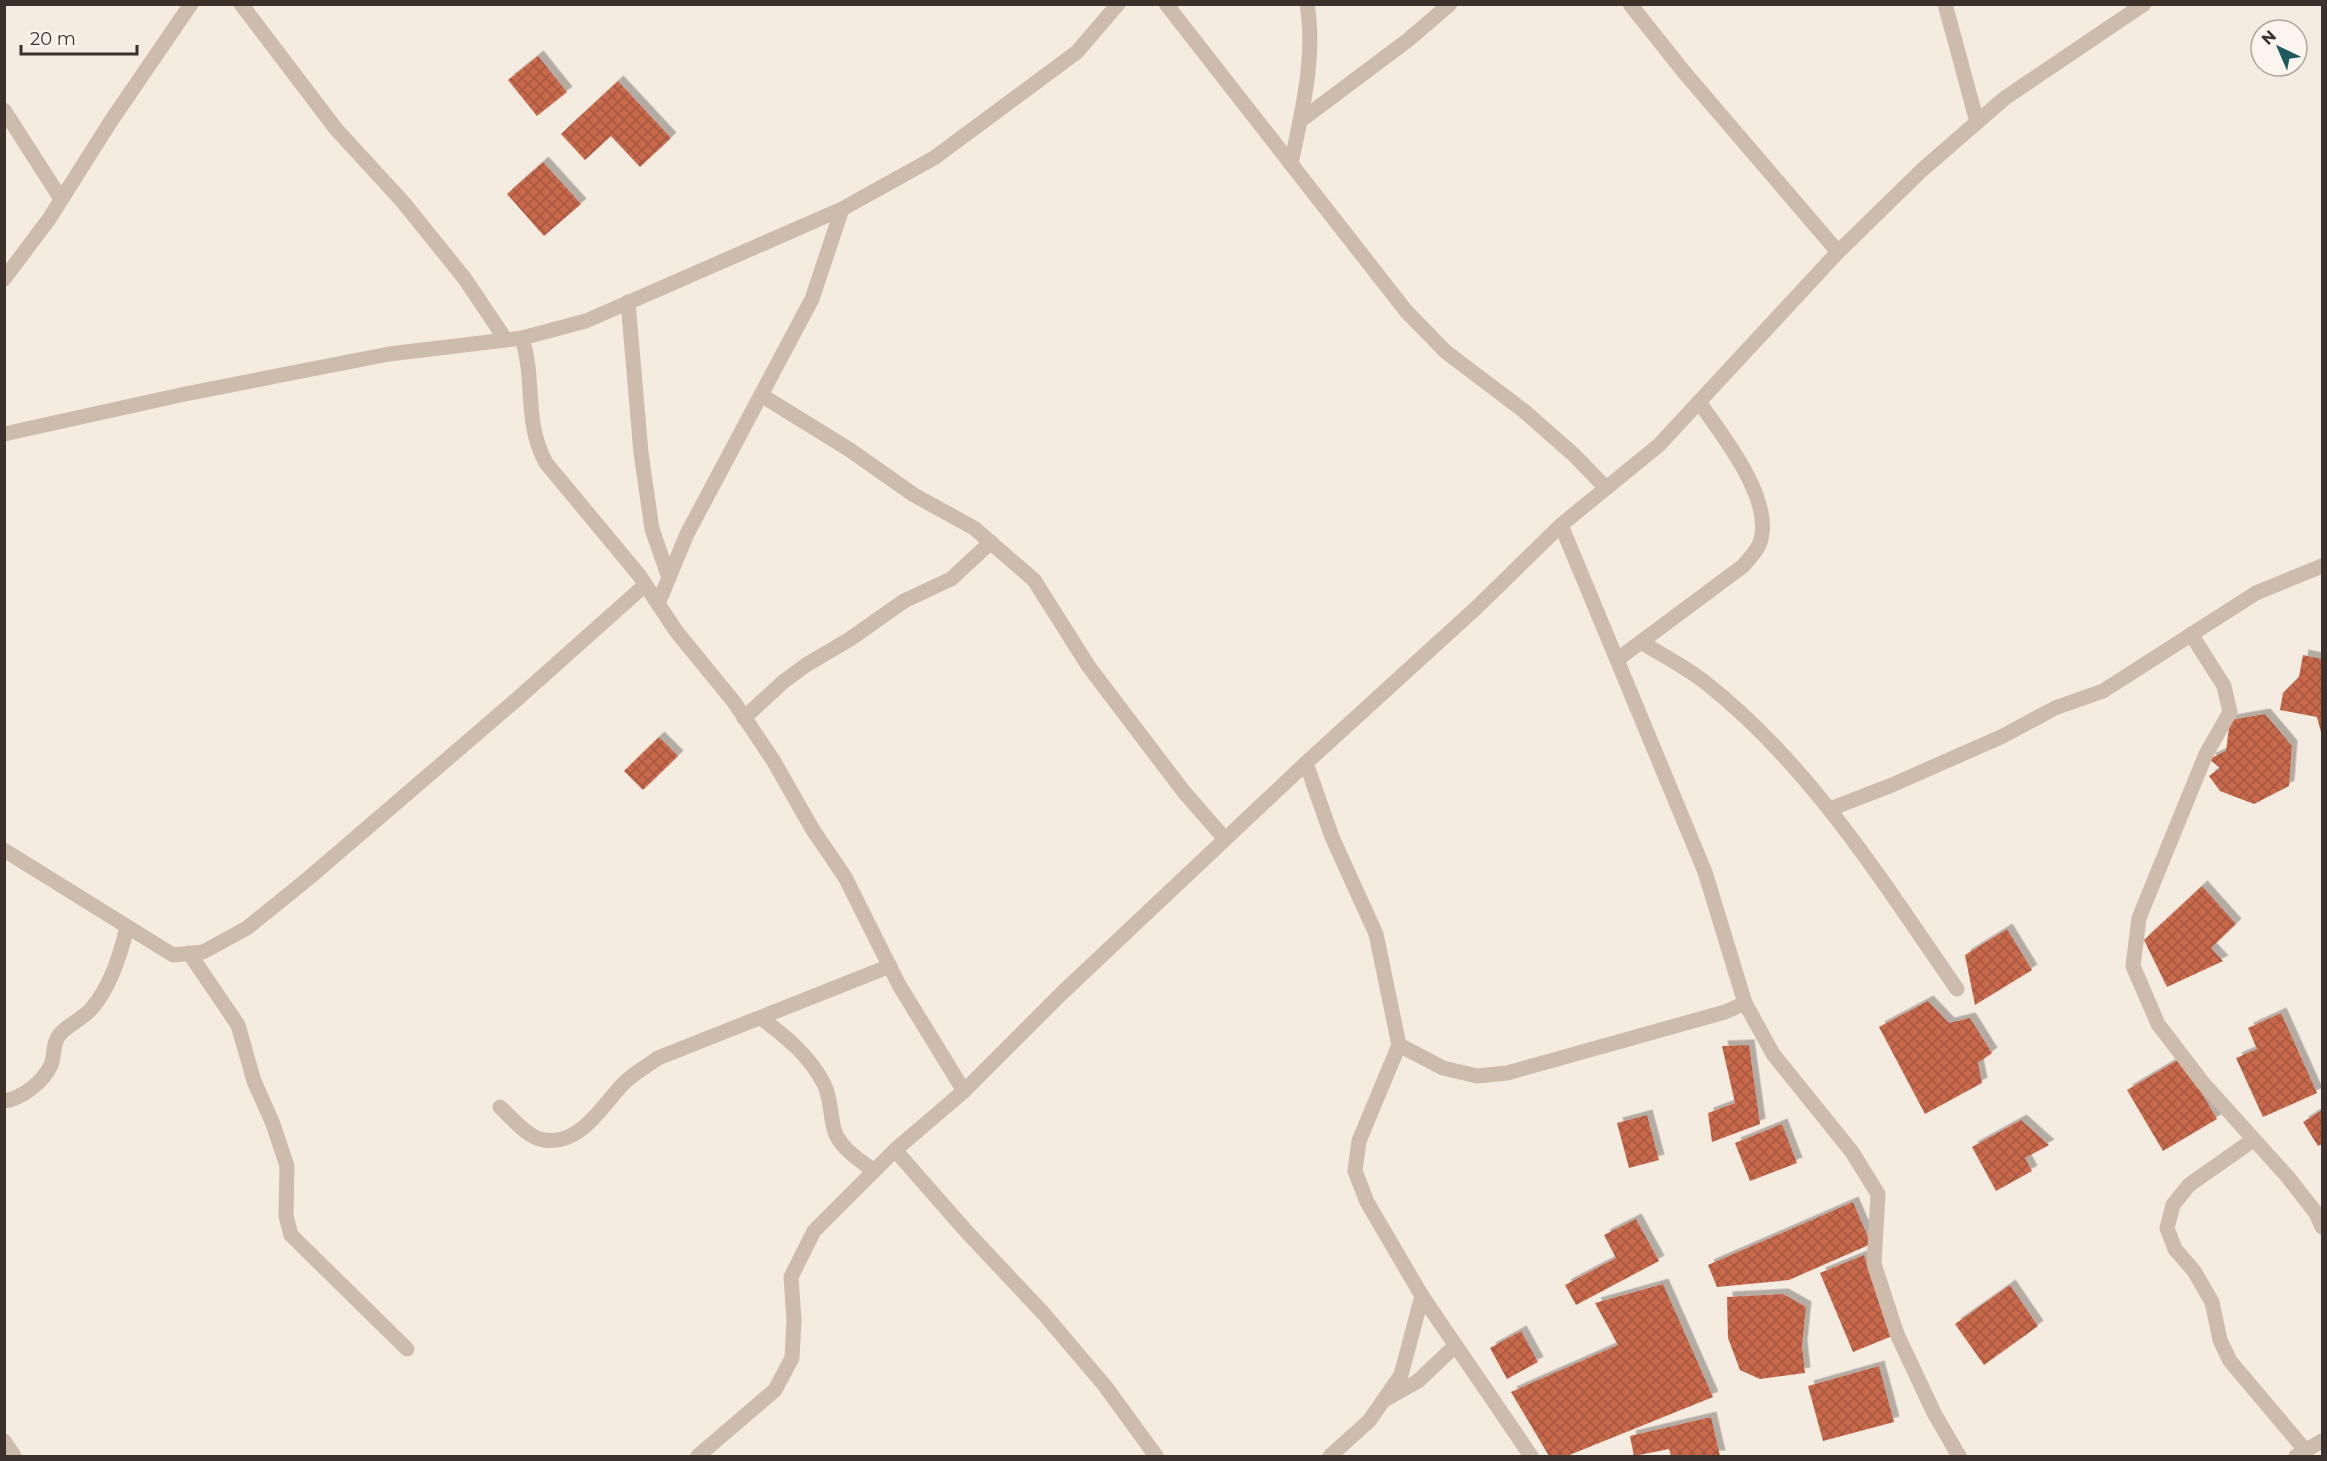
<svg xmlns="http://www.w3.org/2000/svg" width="2327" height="1461" font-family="Montserrat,sans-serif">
	<defs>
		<pattern id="building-cross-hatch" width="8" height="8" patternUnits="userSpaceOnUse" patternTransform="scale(1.5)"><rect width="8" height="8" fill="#c8694b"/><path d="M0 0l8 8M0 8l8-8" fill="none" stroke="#a4573f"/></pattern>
		<filter id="shadow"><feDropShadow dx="5.5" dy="-5.5" stdDeviation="0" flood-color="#0004"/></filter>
	</defs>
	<rect width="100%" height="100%" fill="#f4ebe1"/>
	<g fill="url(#building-cross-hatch)" filter="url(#shadow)">
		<path d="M538,56L567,92L537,116L508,80Z"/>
		<path d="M618,81L671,138L640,167L611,136L585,160L561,134Z"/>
		<path d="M543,162L581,204L544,236L507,194Z"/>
		<path d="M2303,655L2322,659V736L2317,717L2280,710L2283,693L2299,677Z"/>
		<path d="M2265,714L2292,746L2289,786L2254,804L2220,791L2209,776L2220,768L2209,759L2226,751L2230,720Z"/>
		<path d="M659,737L678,756L643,790L624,771Z"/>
		<path d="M2202,886L2236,924L2211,948L2223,961L2167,987L2144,940Z"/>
		<path d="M2007,929L2032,970L1975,1005L1965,955Z"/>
		<path d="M1928,1001L1949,1023L1970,1018L1992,1053L1978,1063L1982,1083L1925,1114L1879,1027Z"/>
		<path d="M2281,1013L2317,1093L2263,1117L2236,1058L2257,1049L2248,1028Z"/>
		<path d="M1749,1045L1760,1124L1712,1142L1708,1113L1735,1103L1722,1046Z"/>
		<path d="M2181,1058L2217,1119L2163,1151L2127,1090Z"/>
		<path d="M2322,1110V1144L2318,1146L2303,1122Z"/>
		<path d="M1647,1115L1659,1160L1629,1168L1617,1123Z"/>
		<path d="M2021,1120L2049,1145L2025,1158L2032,1171L1996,1191L1972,1147Z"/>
		<path d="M1782,1124L1797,1163L1750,1181L1735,1143Z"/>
		<path d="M1853,1202L1871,1244L1789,1280L1717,1287L1708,1265Z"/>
		<path d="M1636,1219L1659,1261L1576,1305L1565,1285L1616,1258L1604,1235Z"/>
		<path d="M1864,1255L1897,1334L1853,1352L1820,1273Z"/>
		<path d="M1663,1284L1713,1397L1567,1456H1549L1511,1392L1618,1345L1595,1303Z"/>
		<path d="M2010,1285L2038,1326L1984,1365L1955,1324Z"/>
		<path d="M1783,1294L1806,1307L1802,1346L1805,1373L1760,1379L1740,1370L1728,1338L1727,1297Z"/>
		<path d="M1521,1331L1538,1362L1507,1379L1490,1348Z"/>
		<path d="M1879,1366L1894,1422L1823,1441L1808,1386Z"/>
		<path d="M1711,1417L1720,1456H1671L1669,1449L1634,1456L1630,1436Z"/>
	</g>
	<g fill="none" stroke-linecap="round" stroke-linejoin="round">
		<g stroke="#cdbbac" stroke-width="15">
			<path d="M241,4L336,129L403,202L465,279L506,340"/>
			<path d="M1166,4L1406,311L1446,352L1524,411L1574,455L1606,488"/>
			<path d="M1630,4L1684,72L1838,252"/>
			<path d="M1945,4L1977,122"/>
			<path d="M4,110L61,199"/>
			<path d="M1300,121L1408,40L1450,4"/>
			<path d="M1291,164C1302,111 1316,58 1307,4"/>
			<path d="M4,279L49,219L111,121L191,4"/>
			<path d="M628,302L641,453L652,529L669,578"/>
			<path d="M522,338C536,382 523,420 546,463L639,575L676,631L734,702L773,760L813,830L845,877L899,985L964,1091"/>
			<path d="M761,395L850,450L914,495L974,528L1034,580L1089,667L1184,792L1225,839"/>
			<path d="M4,434L185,394L389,354L522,338L586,321L842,209L934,158L1077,52L1118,4"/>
			<path d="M1561,525L1705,872L1745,1003L1773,1054L1852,1152L1878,1194L1874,1264L1897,1334L1934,1413L1959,1456"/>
			<path d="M658,604L687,534L812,299L842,209"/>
			<path d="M2191,634L2224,686L2230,712L2206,754L2139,918L2133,966L2158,1024L2203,1083L2287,1176L2316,1213L2322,1227"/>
			<path d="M1641,642C1662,655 1686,667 1706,683C1811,766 1882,881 1957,989"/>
			<path d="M1618,659L1743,566C1748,560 1754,554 1758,547C1779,505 1722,435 1699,402"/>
			<path d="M744,718L783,682L806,665L850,639L904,601L951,579L991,542"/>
			<path d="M1306,763L1332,837L1376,934L1399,1045L1359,1141L1355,1171L1367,1202L1422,1296L1531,1456"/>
			<path d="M1830,809L1892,785L2003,736L2055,708L2103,691L2256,593L2322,566"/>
			<path d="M4,850L173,955L203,952L247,928L310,877L516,700L645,585"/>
			<path d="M189,953L238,1025L254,1081L273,1124L287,1166L286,1216L291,1235L407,1349"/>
			<path d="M761,1018C785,1036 810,1056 824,1084C831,1098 830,1114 834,1129C839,1148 860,1160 874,1171"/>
			<path d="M1399,1045L1443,1068L1477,1076L1507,1073L1725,1012L1745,1003"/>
			<path d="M4,1101C23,1098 43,1082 51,1065C55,1056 52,1043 60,1034C69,1024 83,1019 92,1008C110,987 121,953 127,927"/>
			<path d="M500,1107C512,1118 528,1138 544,1140C581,1146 603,1104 624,1083C634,1073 647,1066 658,1058L890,966"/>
			<path d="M2253,1140L2189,1185L2173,1205L2167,1228L2175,1249L2194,1271L2212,1302L2220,1340L2230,1361L2306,1451"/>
			<path d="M895,1150L966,1231L1044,1314L1105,1386L1156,1456"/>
			<path d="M1388,1398L1418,1381L1455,1346"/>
			<path d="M4,1441L14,1456"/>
			<path d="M698,1456L775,1390L792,1358L794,1320L791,1277L814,1231L895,1150L964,1091L1062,993L1306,763L1476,608L1561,525L1659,445L1838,252L1922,170L2005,98L2144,4"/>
			<path d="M1330,1456L1369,1421L1401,1375L1422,1296"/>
			<path d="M2296,1456L2322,1441"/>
		</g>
	</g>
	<rect width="2327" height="1461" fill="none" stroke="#3b302b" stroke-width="12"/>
	<g transform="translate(2279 48) rotate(316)"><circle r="28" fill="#fbf5ee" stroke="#aea6a0" stroke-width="1.5"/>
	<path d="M0-4.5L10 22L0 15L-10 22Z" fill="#1f5a5e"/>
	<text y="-9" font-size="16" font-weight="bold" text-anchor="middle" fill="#3b302b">N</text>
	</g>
	<path d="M21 45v9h116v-9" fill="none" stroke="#3b302b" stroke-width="3"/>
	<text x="30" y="45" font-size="18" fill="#3b302b" stroke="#fbf5ee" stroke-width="4.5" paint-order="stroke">20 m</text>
</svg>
